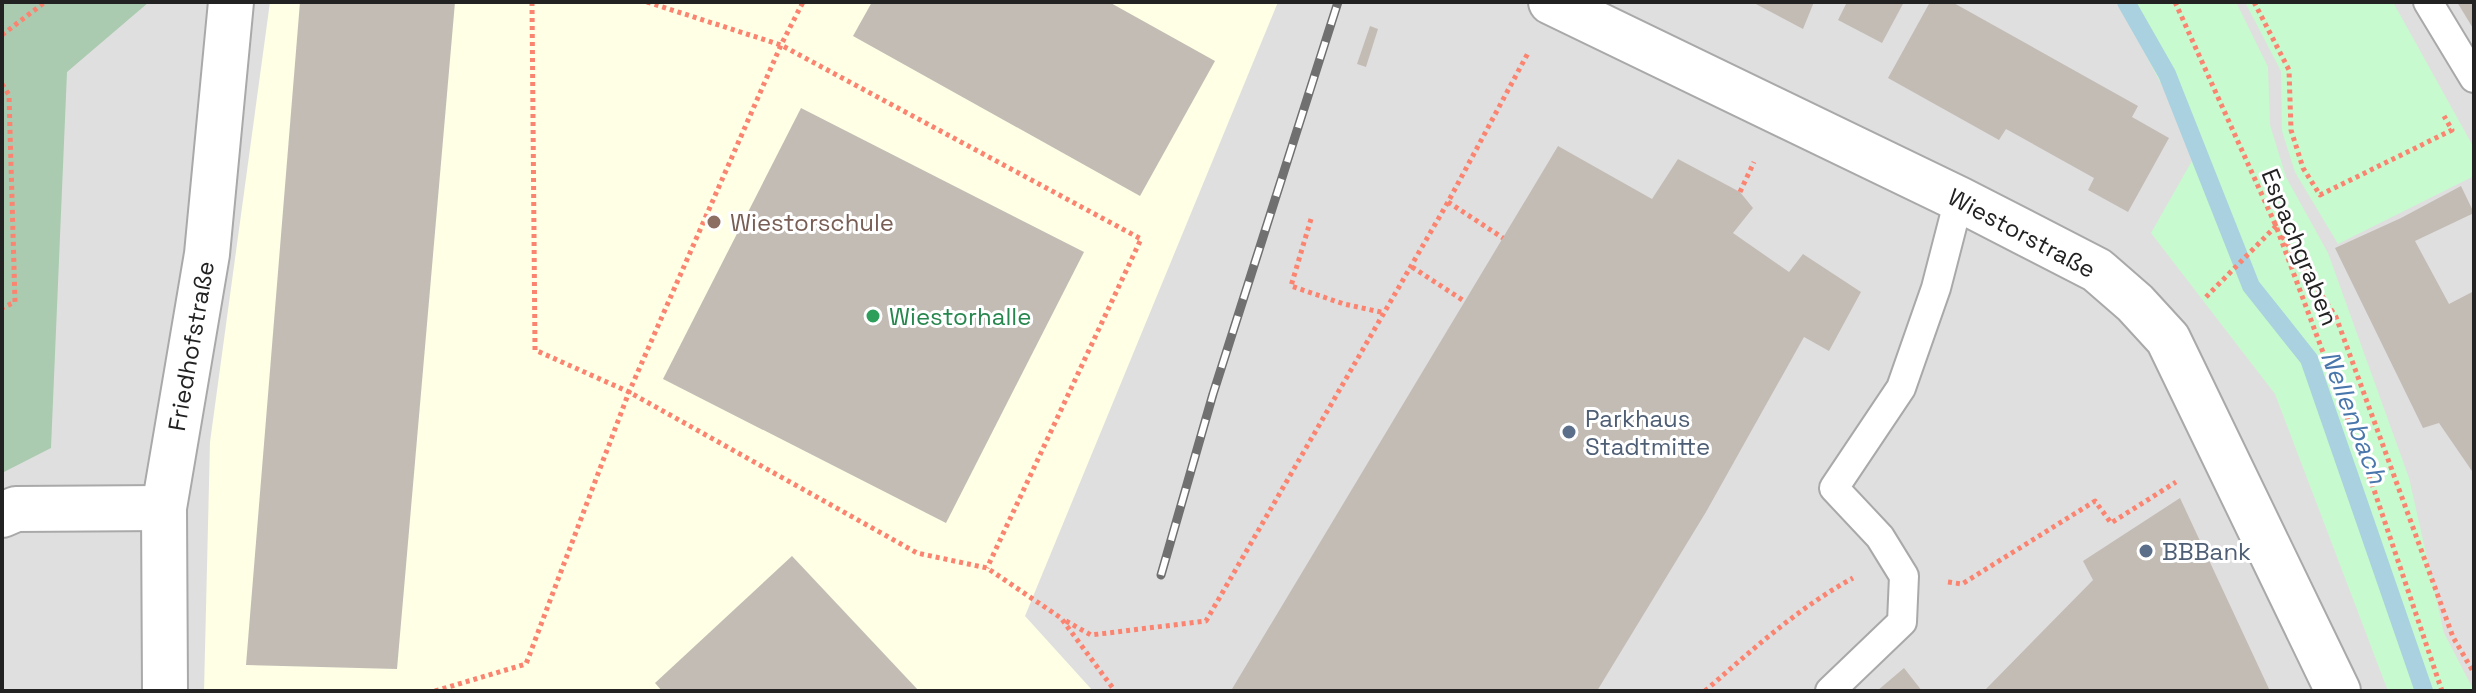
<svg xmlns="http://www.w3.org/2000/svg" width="2476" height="693" font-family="'Space Grotesk',sans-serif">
	<rect width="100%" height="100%" fill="#f2efe9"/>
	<rect fill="#e0dfdf" x="2" y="2" width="2472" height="689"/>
	<path fill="#feffe5" d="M270,2H1278L1025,616L1093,691H204L210,442Z"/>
	<path fill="#aacbb0" d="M2,2H149L67,72L51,448L2,473Z"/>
	<g fill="#c7face">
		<path d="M2118,2H2236L2268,67L2270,125L2286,177L2328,253L2409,478L2444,633L2474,691H2388L2275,394L2151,233L2197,152Z"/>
		<path d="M2245,2H2393L2474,148V176L2338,244L2295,172L2282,131L2281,71Z"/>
	</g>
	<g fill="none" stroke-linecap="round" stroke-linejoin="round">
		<path stroke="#a9d1df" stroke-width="18" d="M2126,2L2167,74L2251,286L2309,359L2424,691"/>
	</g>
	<g fill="#c3bcb5">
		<path d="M300,2H455L397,669L246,665Z"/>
		<path d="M872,2H1109L1215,61L1140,196L853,36Z"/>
		<path d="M1752,2H1814L1803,29Z"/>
		<path d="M1847,2H1904L1882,43L1838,20Z"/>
		<path d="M1930,2H1952L2138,106L2132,117L2169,138L2128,212L2088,190L2094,178L2006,129L1999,140L1888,78Z"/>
		<path d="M2457,2H2474V30Z"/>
		<path d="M1370,26L1378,29L1366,67L1357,64Z"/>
		<path d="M801,108L1084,252L946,523L663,379Z"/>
		<path d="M1558,146L1652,199L1678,159L1740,192L1753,208L1733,233L1789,272L1803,254L1861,292L1829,351L1804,337L1706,512L1597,691H1236L1232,689Z"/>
		<path d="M2461,186L2474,213L2415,241L2449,304L2474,291V474L2439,423L2423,428L2335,248L2401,218Z"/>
		<path d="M2180,498L2270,691H1984L2093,580L2083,561Z"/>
		<path d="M792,556L919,691H662L655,683Z"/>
		<path d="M1904,668L1922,691H1877Z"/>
	</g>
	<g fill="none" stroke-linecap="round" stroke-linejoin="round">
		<g stroke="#a9a9a9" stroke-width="32">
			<g id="service">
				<path d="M2428,2L2474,78"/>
				<path d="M1830,691L1902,622L1904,576L1880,537L1834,488L1901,388L1936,288L1959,199"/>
			</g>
		</g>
		<g stroke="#a9a9a9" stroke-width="48">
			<g id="minor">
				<path d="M2,515L16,509L164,508"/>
				<path d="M165,691L164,508L207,254L231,2"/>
			</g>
		</g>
		<g stroke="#a9a9a9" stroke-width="48">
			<path id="tertiary" d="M1551,2L1959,199L2097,270L2135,303L2168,339L2338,691"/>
		</g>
		<g stroke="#fb8471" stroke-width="5" stroke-dasharray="4 4" stroke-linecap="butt">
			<path d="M532,2L535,350L629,392L917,553L987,568L1061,618L1115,691"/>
			<path d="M647,2L781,45L1141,239L987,568"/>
			<path d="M2175,2L2276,226L2372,484L2442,691"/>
			<path d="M2254,2L2289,70L2291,130L2303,168L2320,195L2452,130L2444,116"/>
			<path d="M2,35L45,2"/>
			<path d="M2,84L9,95L15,302L2,308"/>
			<path d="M1740,192L1754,162"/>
			<path d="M1448,202L1503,238"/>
			<path d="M1311,219L1291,286L1344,304L1385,313"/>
			<path d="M2282,236L2336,317L2453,637L2474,673"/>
			<path d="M1412,267L1464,301"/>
			<path d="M2206,297L2276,226L2277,228"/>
			<path d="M1948,582L1962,584L2095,501L2111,523L2176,482"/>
			<path d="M1066,621L1091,635L1206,621L1448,202L1528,53"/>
			<path d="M435,691L526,664L629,392L781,45L803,2"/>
			<path d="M1705,691C1752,650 1798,608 1853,578"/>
		</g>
		<use href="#service" stroke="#fff" stroke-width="28"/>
		<use href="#minor" stroke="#fff" stroke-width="44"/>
		<use href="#tertiary" stroke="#fff" stroke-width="44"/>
		<g stroke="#707070" stroke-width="9">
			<path id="rail" d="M1161,575L1213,394L1338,2"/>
		</g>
		<use href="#rail" stroke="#fff" stroke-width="6" stroke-dasharray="18" stroke-linecap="butt"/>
	</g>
	<circle fill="#8d6e63" stroke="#fff" stroke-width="3" cx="714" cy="222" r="8"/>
	<circle fill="#2e9e5b" stroke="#fff" stroke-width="3" cx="873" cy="316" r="8"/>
	<g fill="#5c6f8a" stroke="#fff" stroke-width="3">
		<circle cx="1569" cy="432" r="8"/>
		<circle cx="2146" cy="551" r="8"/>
	</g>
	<g text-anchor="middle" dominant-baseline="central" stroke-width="6" stroke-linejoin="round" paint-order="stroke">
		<g font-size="24" fill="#785e54" stroke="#fff" text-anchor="start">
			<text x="730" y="222">Wiestorschule</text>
		</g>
		<g font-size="24" fill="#222" stroke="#fff">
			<text transform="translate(2022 233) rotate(28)">Wiestorstraße</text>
			<text transform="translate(2300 247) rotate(68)">Espachgraben</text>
			<text transform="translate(191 346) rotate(-80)">Friedhofstraße</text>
		</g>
		<g font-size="24" fill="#27864d" stroke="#fff" text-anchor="start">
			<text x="889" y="316">Wiestorhalle</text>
		</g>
		<g font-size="24" fill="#4e5e75" stroke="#fff" text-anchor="start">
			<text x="1585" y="418">Parkhaus<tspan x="1585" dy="28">Stadtmitte</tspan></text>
			<text x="2162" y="551">BBBank</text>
		</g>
		<g font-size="26" font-style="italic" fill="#4977ac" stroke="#fff">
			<text transform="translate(2354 417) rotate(69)">Nellenbach</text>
		</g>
	</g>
	<rect width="2476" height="693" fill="none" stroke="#222222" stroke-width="8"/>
</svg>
